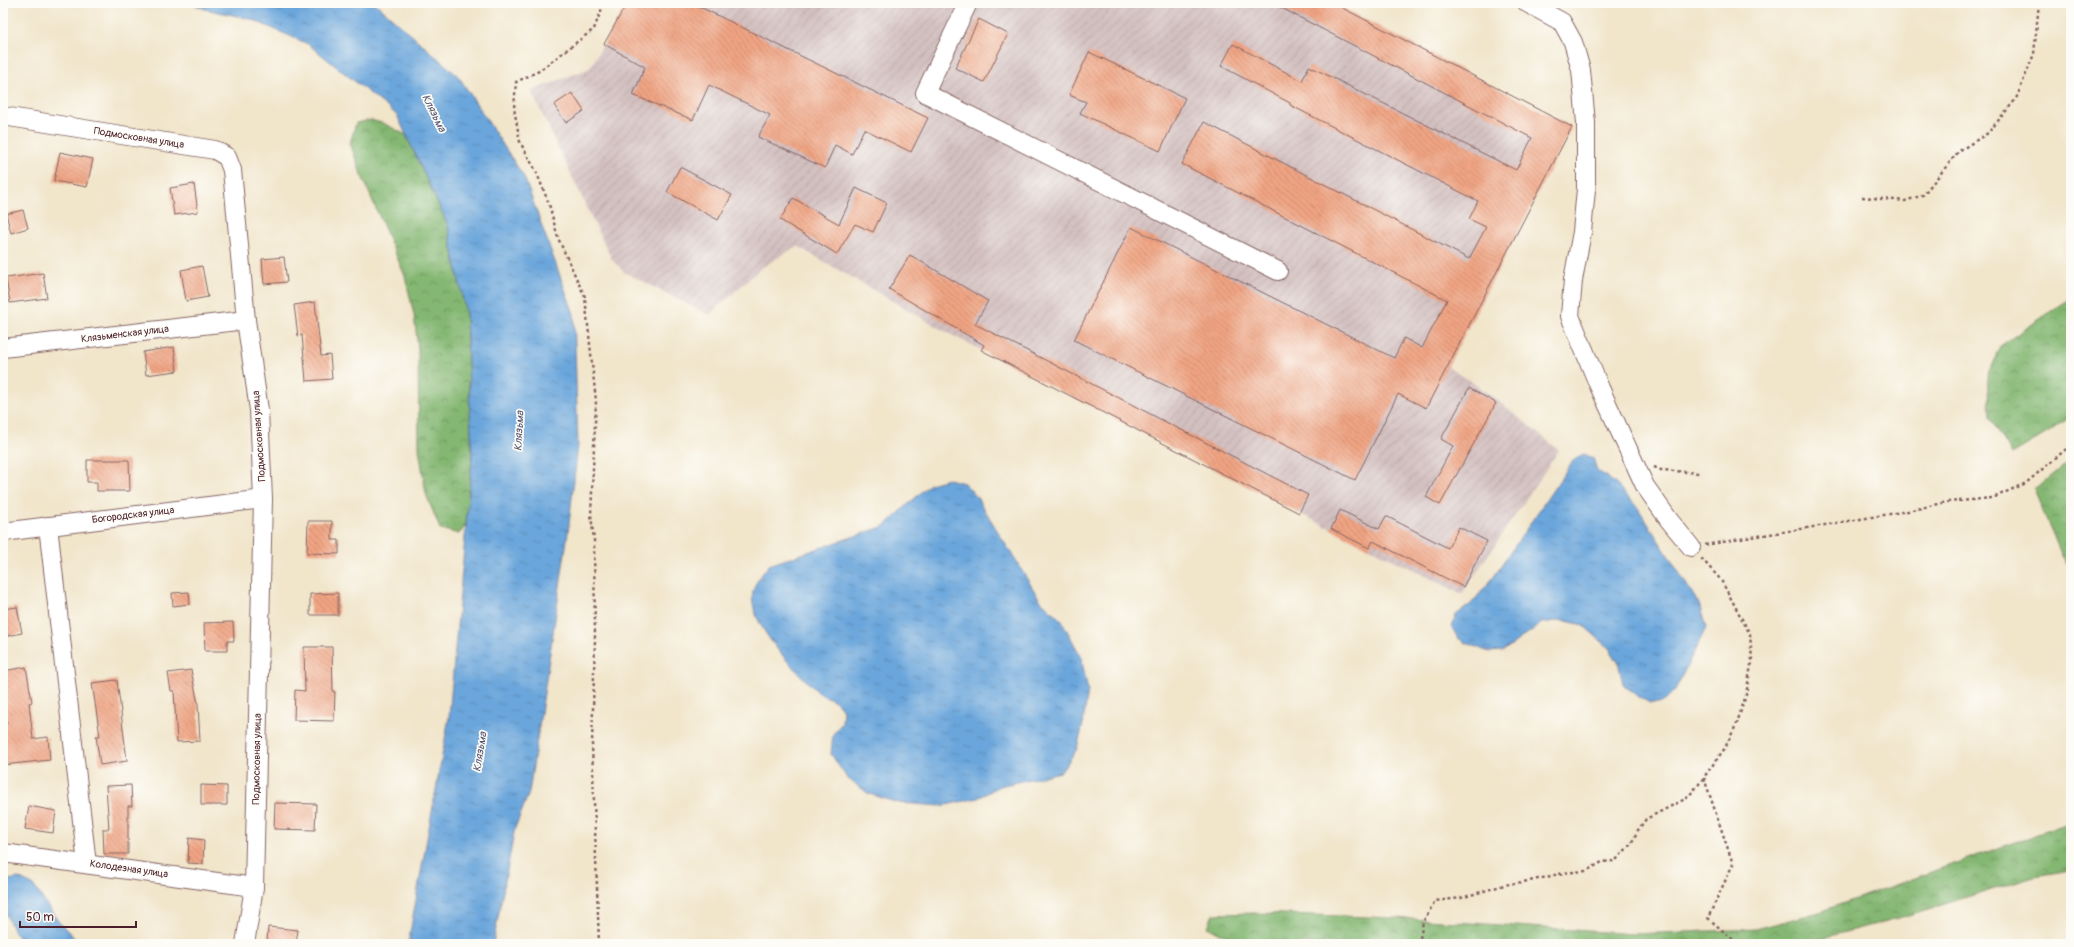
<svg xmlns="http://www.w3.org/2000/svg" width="2074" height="947" font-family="Pangolin,sans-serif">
	<defs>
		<pattern id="industrial-furrows" width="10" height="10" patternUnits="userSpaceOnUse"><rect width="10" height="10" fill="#d2bfbf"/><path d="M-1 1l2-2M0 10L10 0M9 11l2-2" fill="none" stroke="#b6a4a4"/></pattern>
		<pattern id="forest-crowns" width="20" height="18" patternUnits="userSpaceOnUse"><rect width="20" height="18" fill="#84b772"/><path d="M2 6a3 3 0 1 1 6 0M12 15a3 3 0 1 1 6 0" fill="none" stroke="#6e945e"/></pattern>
		<pattern id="water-ripples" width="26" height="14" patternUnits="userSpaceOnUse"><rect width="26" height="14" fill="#6aa6db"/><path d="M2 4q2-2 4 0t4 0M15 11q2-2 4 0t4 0" fill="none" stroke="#5987b2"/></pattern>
		<pattern id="building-back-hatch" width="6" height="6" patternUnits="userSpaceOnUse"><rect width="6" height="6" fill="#f0a483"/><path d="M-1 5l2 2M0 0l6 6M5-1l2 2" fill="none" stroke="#c4856b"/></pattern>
	</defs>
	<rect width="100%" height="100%" fill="#fdfcf7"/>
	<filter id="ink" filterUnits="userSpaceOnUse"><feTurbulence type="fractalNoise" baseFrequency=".025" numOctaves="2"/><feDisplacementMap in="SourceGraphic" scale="8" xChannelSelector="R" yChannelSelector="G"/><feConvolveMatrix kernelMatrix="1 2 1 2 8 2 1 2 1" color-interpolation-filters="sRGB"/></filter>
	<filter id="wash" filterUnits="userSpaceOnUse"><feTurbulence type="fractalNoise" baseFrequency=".012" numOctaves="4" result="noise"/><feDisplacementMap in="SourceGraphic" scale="16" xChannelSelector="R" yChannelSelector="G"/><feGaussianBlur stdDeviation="0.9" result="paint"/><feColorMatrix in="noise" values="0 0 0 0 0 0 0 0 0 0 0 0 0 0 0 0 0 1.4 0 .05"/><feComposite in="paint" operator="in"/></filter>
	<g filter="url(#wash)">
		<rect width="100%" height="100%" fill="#f1e5ca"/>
		<path fill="url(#industrial-furrows)" d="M627,3H1333L1572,127L1448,366L1496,399L1559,450L1462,594L1299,513L946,332L797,246L761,268L709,315L624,272L612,260L531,91L590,68Z"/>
		<g fill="url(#forest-crowns)" stroke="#676b4e">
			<path d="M371,120L385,124L406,135L447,223L466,314L472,458L466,526L459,534L440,529L426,494L419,449L418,349L414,315L405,276L361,174L350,143L356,123Z"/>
			<path d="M2071,298V416L2054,429L2012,454L1990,417L1987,376L2000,346Z"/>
			<path d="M2071,459V569L2062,556L2034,490Z"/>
			<path d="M2071,822V870L2034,876L1913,914L1800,944H1296C1268,941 1231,943 1208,927L1213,914L1257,913L1396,918L1634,934L1756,929L1819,912Z"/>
		</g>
		<g fill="url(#water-ripples)" stroke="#5a6283">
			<path d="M191,3H375L459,77L524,177L574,314L578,445L568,533L529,793L515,828L493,944H408L449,717L472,458L466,314L447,223L397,115L308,44L251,19L205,9Z"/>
			<path d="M1584,454L1593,458L1597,470L1617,485L1638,508L1699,604L1706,628L1675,690L1662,703H1650L1637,696L1623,684L1618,662L1609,648L1583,625L1562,620L1542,623L1503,651L1489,652L1466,643L1458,638L1452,628L1456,615L1471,604L1493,578L1574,459Z"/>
			<path d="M948,479L964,483L976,496L1040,600L1062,621L1081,657L1088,690L1083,724L1077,749L1061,772L1000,786L978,798L941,806L899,803L869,794L847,778L831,754L833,734L842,723L843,710C833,695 827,700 817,691C796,671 746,623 753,591C755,582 763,573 769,565L885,526L930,484Z"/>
			<path d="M18,878L33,885L58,921L80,944H22C6,918 3,912 3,881Z"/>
		</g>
		<g id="blocks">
			<g fill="url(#building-back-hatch)">
				<path d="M627,3H692L928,118L911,152L864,129L852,154L835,145L825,168L758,137L770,115L709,85L693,120L633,95L645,67L604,44Z"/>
				<path d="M1272,3H1333L1572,127L1426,408L1398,394L1355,480L1074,340L1131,227L1394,358L1404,338L1422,348L1447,300L1182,164L1204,122L1469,259L1486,227L1469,219L1478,201L1290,105V103L1221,66L1233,44L1302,81L1309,66L1516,170L1532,138Z"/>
				<path d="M979,19L1008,34L984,82L955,68Z"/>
				<path d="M1089,52L1185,98L1160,151L1080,113L1086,102L1069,95Z"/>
				<path d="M572,93L584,111L566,123L554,105Z"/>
				<path d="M60,152L93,159L87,187L54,181Z"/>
				<path d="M680,167L732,195L718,220L667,192Z"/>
				<path d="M194,184L198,212L174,215L170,188Z"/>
				<path d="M856,188L887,203L873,232L855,224L837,254L780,220L793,198L839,224Z"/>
				<path d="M23,210L28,228L11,233L6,214Z"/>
				<path d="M910,255L988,301L975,324L1308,495L1299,513L981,350L984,345L889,289Z"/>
				<path d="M284,257L287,282L264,284L262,259Z"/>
				<path d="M202,266L208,297L186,301L181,270Z"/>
				<path d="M43,273L47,298L10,303L6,278Z"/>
				<path d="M315,302L321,356L330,355L332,379L306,381L302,335L298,336L294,305Z"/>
				<path d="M174,347L177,371L146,375L143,352Z"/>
				<path d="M1469,388L1496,403L1440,505L1426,497L1453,446L1441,439Z"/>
				<path d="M87,460H129L130,491H97V482H87Z"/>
				<path d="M1340,510L1379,529L1386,516L1448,548L1459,527L1487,541L1463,587L1373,541L1369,548L1331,529Z"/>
				<path d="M308,521H332V540H339V554L307,553Z"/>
				<path d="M189,592L190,604L173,606L172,593Z"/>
				<path d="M338,593V615H310V594Z"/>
				<path d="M17,607L22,633L3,637V609Z"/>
				<path d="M233,622L234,641H227V651H205L204,623Z"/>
				<path d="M304,647H332L333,692H335L334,721L294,720L295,690L305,691Z"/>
				<path d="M26,667L32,702L29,703L33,739L48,737L50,760L3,765V725L7,724L3,698V671Z"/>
				<path d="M191,670L198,704L200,741L177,742L174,691H171L168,673Z"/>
				<path d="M117,680L127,761L100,765L96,736H100L92,683Z"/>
				<path d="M131,785L132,806H128V854H104L103,829H109L106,786Z"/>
				<path d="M201,785L227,786V805H201Z"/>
				<path d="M275,803L316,804L315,830L274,829Z"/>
				<path d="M29,806L56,811L53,833L25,829Z"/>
				<path d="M189,838L204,840L203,864L188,863Z"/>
				<path d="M268,927L298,930L296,944H267Z"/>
			</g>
		</g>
	</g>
	<g filter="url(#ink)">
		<use href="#blocks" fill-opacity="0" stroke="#846463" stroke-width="1"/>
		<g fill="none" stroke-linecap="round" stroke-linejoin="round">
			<g stroke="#846463" stroke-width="20">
				<g id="minor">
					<path d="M968,3L925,93L1278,271"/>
					<path d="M1527,3L1562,22L1573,42L1581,70L1586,123V189L1582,232L1573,280L1570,316L1599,386L1645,486L1669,520L1691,547"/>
					<path d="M3,116L215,150L227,157L232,170L246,320L259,410L263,499L254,887L245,944"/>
					<path d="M3,348L246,320"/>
					<path d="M48,526L87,864"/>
					<path d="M3,532L263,499"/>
					<path d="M3,853L254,887"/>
				</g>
			</g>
			<g stroke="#846463" stroke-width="2.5" stroke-dasharray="3 3" stroke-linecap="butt">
				<path d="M1862,197L1905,201L1923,195L1959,151L1988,133L2016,99L2034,54L2039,3"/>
				<path d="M1654,467L1661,470L1699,473"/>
				<path d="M1705,545L1908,511L1947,502L1993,498L2026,483L2071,445"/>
				<path d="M1704,778L1733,864L1708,918L1738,944"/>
				<path d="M599,944L592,744L595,639L594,540L591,515L596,401L585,297L558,238L549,204L536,171L520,142L514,108L516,82L539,71L594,29L604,3"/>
				<path d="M1419,944L1423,922L1435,901L1461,898L1504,885L1534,880L1563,873L1586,871L1602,862L1615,861L1631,844L1638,830L1646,819L1687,798L1699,784L1725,748L1737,723L1746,695L1752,659L1750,634L1721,580L1701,558"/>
			</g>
			<use href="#minor" stroke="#fff" stroke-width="18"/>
		</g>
	</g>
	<g text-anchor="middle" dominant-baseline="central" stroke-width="3.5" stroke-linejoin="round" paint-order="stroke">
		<g font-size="10" fill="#4a1f2b" stroke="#fdfcf7">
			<text transform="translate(139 138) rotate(9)">Подмосковная улица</text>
			<text transform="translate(125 334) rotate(-7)">Клязьменская улица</text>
			<text transform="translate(259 436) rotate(-94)">Подмосковная улица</text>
			<text transform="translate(133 515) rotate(-7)">Богородская улица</text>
			<text transform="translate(257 759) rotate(-89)">Подмосковная улица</text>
			<text transform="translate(129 869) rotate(8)">Колодезная улица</text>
		</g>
		<g font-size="11" font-style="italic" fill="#575571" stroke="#fdfcf7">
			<text transform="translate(434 113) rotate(64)">Клязьма</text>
			<text transform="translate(519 431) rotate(-87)">Клязьма</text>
			<text transform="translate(480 752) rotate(-81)">Клязьма</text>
		</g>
	</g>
	<rect width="2074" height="947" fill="none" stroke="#fdfcf7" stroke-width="16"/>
	<path d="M20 921v6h116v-6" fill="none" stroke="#4a1f2b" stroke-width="2"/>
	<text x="26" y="921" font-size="12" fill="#4a1f2b" stroke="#fdfcf7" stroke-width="3" paint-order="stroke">50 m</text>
</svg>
